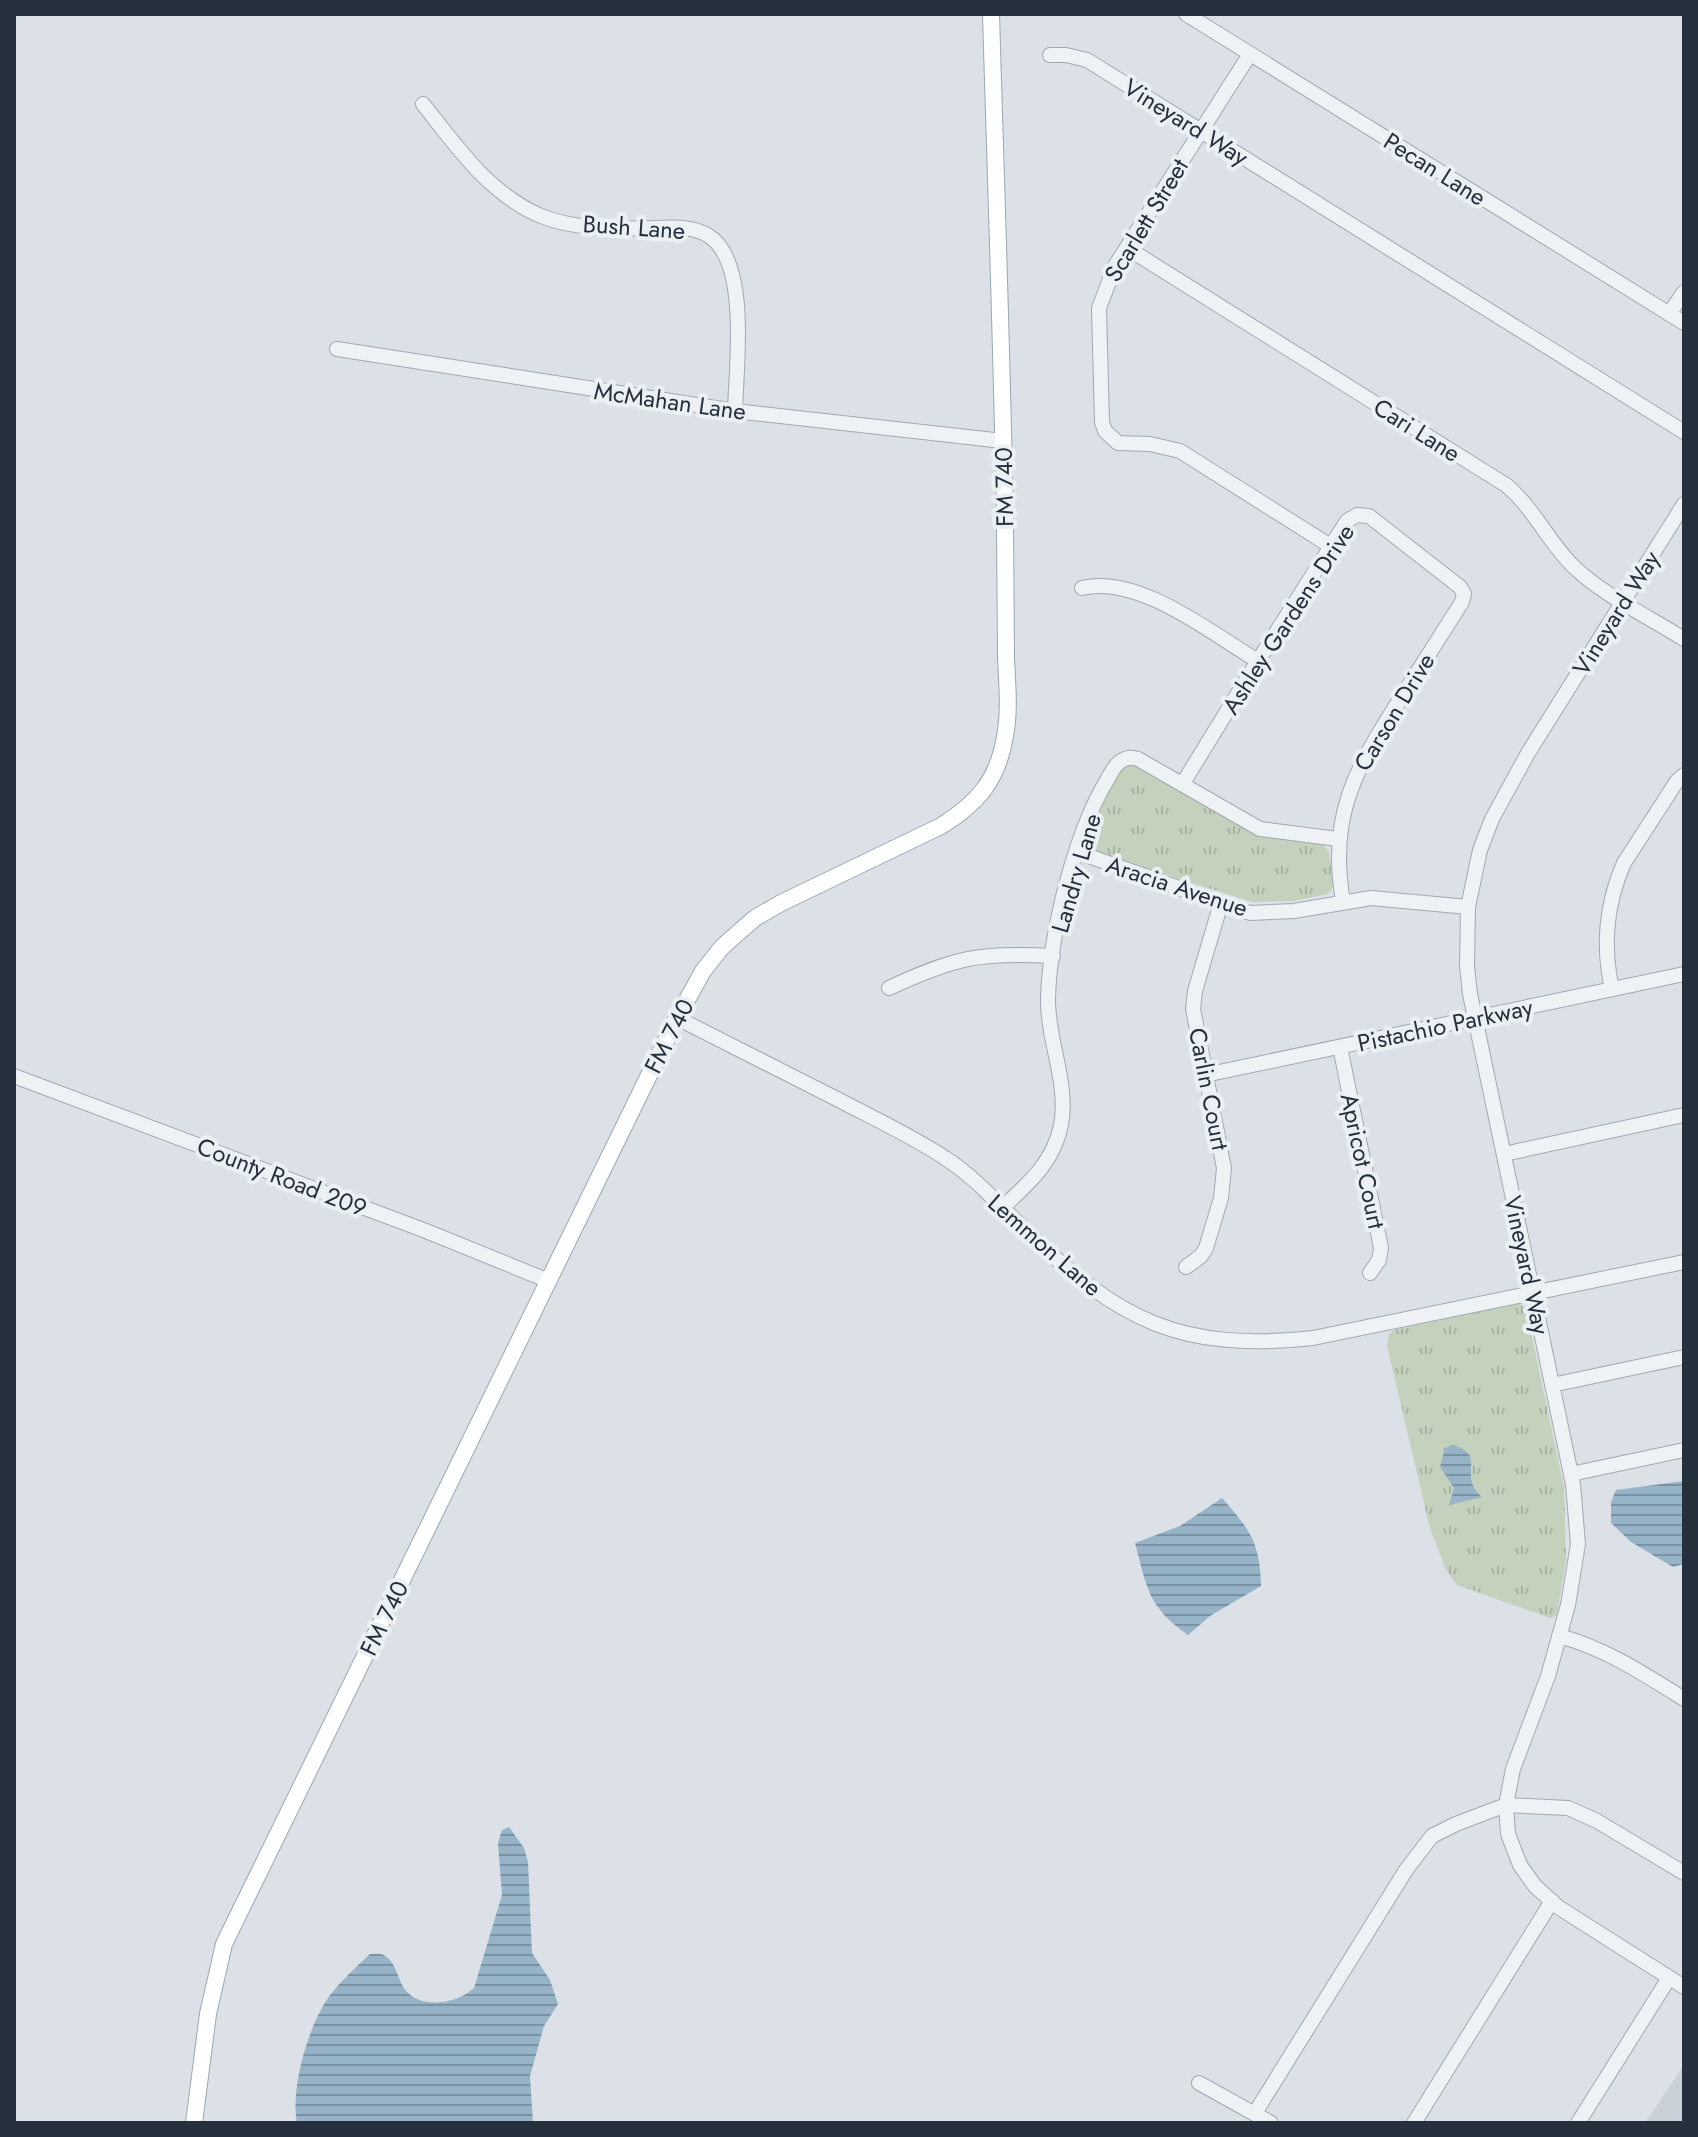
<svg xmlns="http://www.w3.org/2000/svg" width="1698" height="2137" font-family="Jost,sans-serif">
	<defs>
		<pattern id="grass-tufts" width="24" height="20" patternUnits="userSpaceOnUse" patternTransform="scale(2)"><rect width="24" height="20" fill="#c4d1bd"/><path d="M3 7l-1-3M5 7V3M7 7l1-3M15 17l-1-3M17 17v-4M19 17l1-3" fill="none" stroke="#a8b4a3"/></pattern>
		<pattern id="water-rules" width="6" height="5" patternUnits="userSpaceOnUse" patternTransform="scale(2)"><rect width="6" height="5" fill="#96b3c8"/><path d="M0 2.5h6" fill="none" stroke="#7a92a4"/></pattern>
	</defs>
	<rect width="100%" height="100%" fill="#dce1e7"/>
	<path fill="#cad1d9" d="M1684,2065V2123H1645Z"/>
	<g fill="url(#grass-tufts)">
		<path d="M1125,764H1140L1241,827L1261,835L1323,845L1329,851L1333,887L1328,894L1293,901L1252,902L1088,850L1085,843L1107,791Z"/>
		<path d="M1519,1303L1526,1309L1564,1487L1566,1559L1557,1615L1550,1618L1457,1585L1446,1570L1430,1528L1387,1346L1389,1334L1394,1330Z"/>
	</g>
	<g fill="url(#water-rules)">
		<path d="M1453,1445C1488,1455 1457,1476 1482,1497L1449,1505L1454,1488L1440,1467L1445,1448Z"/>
		<path d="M1684,1481V1564L1673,1567L1631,1542L1611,1523V1502L1616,1490Z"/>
		<path d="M1222,1498C1250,1530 1260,1542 1261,1586L1210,1616L1188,1635C1148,1607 1147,1588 1135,1543L1180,1526Z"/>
		<path d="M509,1827L524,1848L528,1862L532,1953L550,1980L558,2004L544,2026L530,2076L533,2123H297C290,2087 309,2024 330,1995C342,1980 356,1967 370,1954C377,1954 382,1952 388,1958C397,1966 398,1981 406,1991C423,2010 458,2003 474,1988L502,1895L498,1843L502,1830Z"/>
	</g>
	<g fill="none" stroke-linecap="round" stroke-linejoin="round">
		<g stroke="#a2a8b1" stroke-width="16">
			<g id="minor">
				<path d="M1186,14L1684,323"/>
				<path d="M1250,54L1115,266L1099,308L1102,422L1105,431L1118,443L1150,444L1180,451L1332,547"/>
				<path d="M1050,55H1066L1087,60L1684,432"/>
				<path d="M423,104C457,147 489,194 541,216C575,230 620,229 656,228C674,227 693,226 709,236C750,263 736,368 735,411"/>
				<path d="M1127,248L1506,485C1534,508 1548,542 1574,567C1603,595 1649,617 1684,639"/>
				<path d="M1669,314L1684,292"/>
				<path d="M337,349L735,411L1003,441"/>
				<path d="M1684,504L1528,753L1492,819L1480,850L1468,907L1467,966L1470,994L1573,1484L1578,1544L1568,1605L1548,1676L1513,1769L1506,1805L1508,1834L1520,1865L1535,1886L1558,1907L1684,1987"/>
				<path d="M1082,588C1138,574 1211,633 1258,661"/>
				<path d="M1183,783L1258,661L1347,521L1357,515L1369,516L1460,587L1464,594L1462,602C1441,635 1420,668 1399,701C1355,770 1328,817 1343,901"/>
				<path d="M1077,852L1250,913L1294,911L1371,898L1468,907"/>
				<path d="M889,988C956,957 980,952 1053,956"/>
				<path d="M1612,989C1602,945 1606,904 1624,863L1677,781L1684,775"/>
				<path d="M677,1018C731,1045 785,1073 839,1100C875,1119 912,1136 945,1158C975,1177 1000,1206 1026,1231C1120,1321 1180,1352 1313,1338L1684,1262"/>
				<path d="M1340,1047L1381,1248L1379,1260L1370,1273"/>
				<path d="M1205,1075L1684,974"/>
				<path d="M14,1076L426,1231L549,1281"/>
				<path d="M1504,1154L1684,1115"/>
				<path d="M1002,1208C1028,1184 1054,1162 1061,1125C1069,1083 1047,1040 1048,998C1050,934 1074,835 1107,780C1111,774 1114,765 1121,761C1127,757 1132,757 1138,759L1260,829L1338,839"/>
				<path d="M1186,1267L1201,1256L1206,1248L1221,1198L1224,1168L1193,1009L1195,991L1221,903"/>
				<path d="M1552,1385L1684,1357"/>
				<path d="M1571,1474L1684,1450"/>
				<path d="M1559,1636C1605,1648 1644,1674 1684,1699"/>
				<path d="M1199,2083L1271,2123"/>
				<path d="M1255,2113L1406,1870L1432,1836L1456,1824L1506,1805L1568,1808L1597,1821L1684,1873"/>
				<path d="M1414,2123L1552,1901"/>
				<path d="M1578,2123L1669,1978"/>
			</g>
		</g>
		<g stroke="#9ba7b2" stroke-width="18">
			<path id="major" d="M194,2123L208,2014L224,1944L677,1018L703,971L722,947L755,918L781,903L941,826C978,803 998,780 1005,736C1010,710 1007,683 1006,657C1006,613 1005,568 1005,524C1002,354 996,184 991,14"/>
		</g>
		<use href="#minor" stroke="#eff2f5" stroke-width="14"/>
		<use href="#major" stroke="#fff" stroke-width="16"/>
	</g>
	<g text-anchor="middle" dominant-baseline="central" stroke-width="8" stroke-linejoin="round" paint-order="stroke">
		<g font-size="24" fill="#26303d" stroke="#ebf0f4">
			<text transform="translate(1186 122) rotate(32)">Vineyard Way</text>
			<text transform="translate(1435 169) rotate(32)">Pecan Lane</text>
			<text transform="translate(1146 220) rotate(-59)">Scarlett Street</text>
			<text transform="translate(634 227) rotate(4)">Bush Lane</text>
			<text transform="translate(670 401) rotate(8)">McMahan Lane</text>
			<text transform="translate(1417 430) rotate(32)">Cari Lane</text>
			<text transform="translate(1004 487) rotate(-91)">FM 740</text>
			<text transform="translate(1616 613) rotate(-58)">Vineyard Way</text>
			<text transform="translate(1288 619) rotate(-57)">Ashley Gardens Drive</text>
			<text transform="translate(1394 712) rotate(-59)">Carson Drive</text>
			<text transform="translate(1076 873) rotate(-74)">Landry Lane</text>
			<text transform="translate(1177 886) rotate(18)">Aracia Avenue</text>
			<text transform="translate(1445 1025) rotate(-12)">Pistachio Parkway</text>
			<text transform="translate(669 1036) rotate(-63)">FM 740</text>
			<text transform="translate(1209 1089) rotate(79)">Carlin Court</text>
			<text transform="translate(1363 1161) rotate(78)">Apricot Court</text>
			<text transform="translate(282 1177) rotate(21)">County Road 209</text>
			<text transform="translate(1045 1245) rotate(41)">Lemmon Lane</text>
			<text transform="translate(1527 1265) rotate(78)">Vineyard Way</text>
			<text transform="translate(384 1618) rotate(-64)">FM 740</text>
		</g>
	</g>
	<rect width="1698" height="2137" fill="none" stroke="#26303d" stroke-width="32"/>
</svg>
